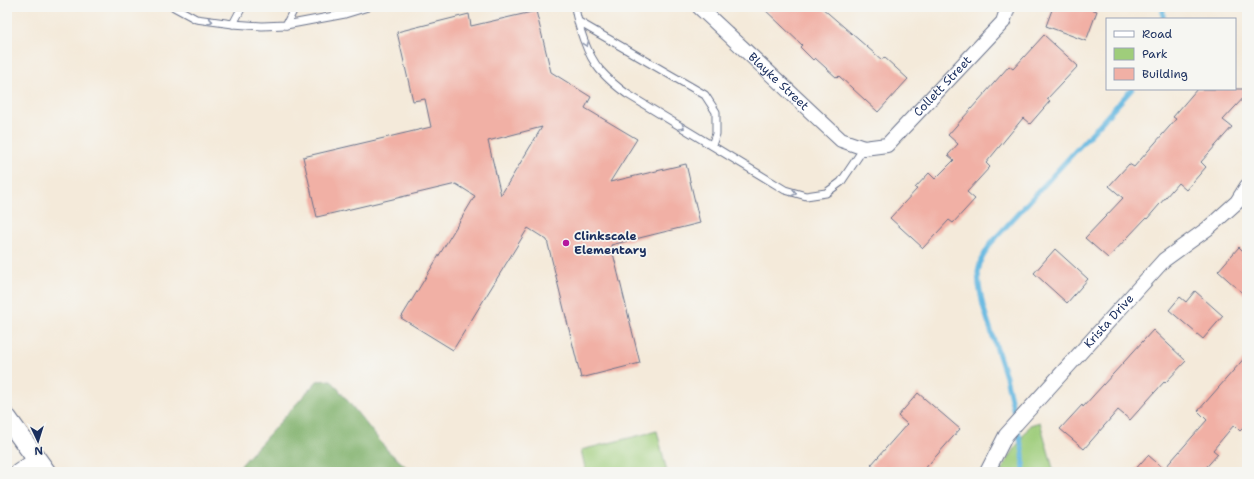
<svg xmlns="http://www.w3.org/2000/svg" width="1254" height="479" font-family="'Shantell Sans',sans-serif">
	<rect width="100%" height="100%" fill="#f6f6f2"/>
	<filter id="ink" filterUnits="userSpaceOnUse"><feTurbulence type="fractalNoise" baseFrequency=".025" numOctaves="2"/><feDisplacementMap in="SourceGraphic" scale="8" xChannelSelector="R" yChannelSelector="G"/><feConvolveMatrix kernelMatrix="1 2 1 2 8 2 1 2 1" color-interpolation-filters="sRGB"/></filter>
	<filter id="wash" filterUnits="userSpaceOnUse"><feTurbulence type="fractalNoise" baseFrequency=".012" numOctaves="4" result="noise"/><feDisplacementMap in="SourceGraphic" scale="16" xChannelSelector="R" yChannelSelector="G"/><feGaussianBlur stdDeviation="0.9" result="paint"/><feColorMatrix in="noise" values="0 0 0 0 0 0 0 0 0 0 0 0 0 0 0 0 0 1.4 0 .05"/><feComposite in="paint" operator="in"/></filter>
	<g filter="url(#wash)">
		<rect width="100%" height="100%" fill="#f4eada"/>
		<g fill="#9fcd7b" stroke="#5d7e6c">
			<path d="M1040,422L1054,472H1000L1030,425Z"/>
			<path d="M657,431L667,472H586L581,450Z"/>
		</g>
		<path fill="#7fb06b" stroke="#4d7064" d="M331,380L388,451L412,472H235L317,381Z"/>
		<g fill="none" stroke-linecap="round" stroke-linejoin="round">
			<g stroke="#64b7e0" stroke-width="5">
				<path d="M1163,19V7"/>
				<path d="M1024,472L1023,453L1006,377L983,306L979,285L978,272L981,260L991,243L1132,89"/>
			</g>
		</g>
		<g id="blocks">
			<g fill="#f1b0a5" fill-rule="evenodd">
				<path d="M762,7H821L882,60L884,57L908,79L878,112L839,76L837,78L815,58L813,60L800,47L802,45Z"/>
				<path d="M1053,7H1085L1097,11L1086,41L1046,26Z"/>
				<path d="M536,11L551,72L591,97L585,108L637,139L610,182L686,164L700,223L611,245L640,363L581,378L547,240L528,228L453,350L401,318L475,196L456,184L317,217L303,157L431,127L425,99L413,101L397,32L469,14L471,26ZM542,127L501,195L488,141Z"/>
				<path d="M1044,35L1078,66L1047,99L1050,101L1030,124L1023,118L986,163L990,167L967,192L975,199L953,223L949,220L923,248L890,218L917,189L915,188L929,173L935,179L954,160L948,155L958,144L948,135L1009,66L1013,69Z"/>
				<path d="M1197,89H1247V94L1223,120L1232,127L1201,162L1206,167L1186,190L1178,183L1147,219L1146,218L1108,258L1085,238L1123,198L1109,186L1129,164L1134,167L1176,119L1173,117Z"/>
				<path d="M1239,247L1247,255V297L1218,271Z"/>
				<path d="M1055,249L1088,279L1067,303L1034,273Z"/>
				<path d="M1195,291L1223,316L1203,339L1169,310L1180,297L1186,302Z"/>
				<path d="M1153,330L1186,361L1165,383L1164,382L1130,420L1118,410L1084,449L1060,429L1082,405L1083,407Z"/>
				<path d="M1247,355V424L1240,431L1234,425L1213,450L1218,454L1202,472H1133L1148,455L1164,469L1207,420L1198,411Z"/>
				<path d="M918,393L960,429L922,472H879L871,465L907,424L898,416Z"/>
			</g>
		</g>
	</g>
	<g filter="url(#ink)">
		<use href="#blocks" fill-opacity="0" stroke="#677089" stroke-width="1"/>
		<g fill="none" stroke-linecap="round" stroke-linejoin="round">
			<g stroke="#677089" stroke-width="9">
				<g id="service">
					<path d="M174,7L196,19L233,24L262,26L286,25L345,14L368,7"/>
					<path d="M575,7C578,26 587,55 600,70C608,79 617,87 627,94L785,190L806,196L826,193L841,182L864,148"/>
					<path d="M579,22L705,95L716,112V134L712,145"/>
					<path d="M233,24L242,7"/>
					<path d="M286,25L295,7"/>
				</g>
			</g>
			<g stroke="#677089" stroke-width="16">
				<g id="minor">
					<path id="s1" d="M699,7L841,140L864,148L887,145L1003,22L1008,7"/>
					<path d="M17,472L36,459"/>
					<path id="s2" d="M987,472L1006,435L1164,260L1207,229L1237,202L1247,186"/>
				</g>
			</g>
			<g stroke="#677089" stroke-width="21">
				<path id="secondary" d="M7,418L46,472"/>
			</g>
			<use href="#service" stroke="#fff" stroke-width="7"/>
			<use href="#minor" stroke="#fff" stroke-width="14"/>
			<use href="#secondary" stroke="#fff" stroke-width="19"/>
		</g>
		<defs><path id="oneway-chevron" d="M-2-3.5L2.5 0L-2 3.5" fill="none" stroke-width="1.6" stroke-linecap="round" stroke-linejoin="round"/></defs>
		<g stroke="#8d97ae">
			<use href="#oneway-chevron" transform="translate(210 21) rotate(8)"/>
			<use href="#oneway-chevron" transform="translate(586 44) rotate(70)"/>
			<use href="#oneway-chevron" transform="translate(682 127) rotate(31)"/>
			<use href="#oneway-chevron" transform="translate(794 193) rotate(15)"/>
		</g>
	</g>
	<circle fill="#b5179e" stroke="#f6f6f2" stroke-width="1.5" cx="566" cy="243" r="4"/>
	<g text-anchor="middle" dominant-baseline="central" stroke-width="3.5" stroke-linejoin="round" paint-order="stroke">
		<g font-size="12" fill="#1b2f5e" stroke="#f6f6f2">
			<text stroke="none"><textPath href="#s1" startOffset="109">Blayke Street</textPath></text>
			<text stroke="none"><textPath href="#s1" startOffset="323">Collett Street</textPath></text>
			<text stroke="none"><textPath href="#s2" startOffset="195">Krista Drive</textPath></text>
		</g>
		<g font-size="12" font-weight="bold" fill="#1b2f5e" stroke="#f6f6f2" text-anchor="start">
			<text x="574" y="236">Clinkscale<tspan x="574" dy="14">Elementary</tspan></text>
		</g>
	</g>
	<rect width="1254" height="479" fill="none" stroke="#f6f6f2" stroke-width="24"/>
	<rect x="1106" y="18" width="130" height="72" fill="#f6f6f2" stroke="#9ea6b7"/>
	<rect x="1114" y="31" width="20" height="6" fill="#ffffff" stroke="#9ea6b7"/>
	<text x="1142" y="38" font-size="12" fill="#1b2f5e">Road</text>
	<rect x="1114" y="48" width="20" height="12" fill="#9fcd7b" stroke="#9ea6b7"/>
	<text x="1142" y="58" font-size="12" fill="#1b2f5e">Park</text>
	<rect x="1114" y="68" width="20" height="12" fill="#f1b0a5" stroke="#9ea6b7"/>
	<text x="1142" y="78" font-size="12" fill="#1b2f5e">Building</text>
	<g transform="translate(38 441) rotate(176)" stroke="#f6f6f2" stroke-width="3" paint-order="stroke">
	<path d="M0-3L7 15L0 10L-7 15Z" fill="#1b2f5e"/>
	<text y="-6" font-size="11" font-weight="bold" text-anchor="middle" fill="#1b2f5e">N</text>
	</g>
</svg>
